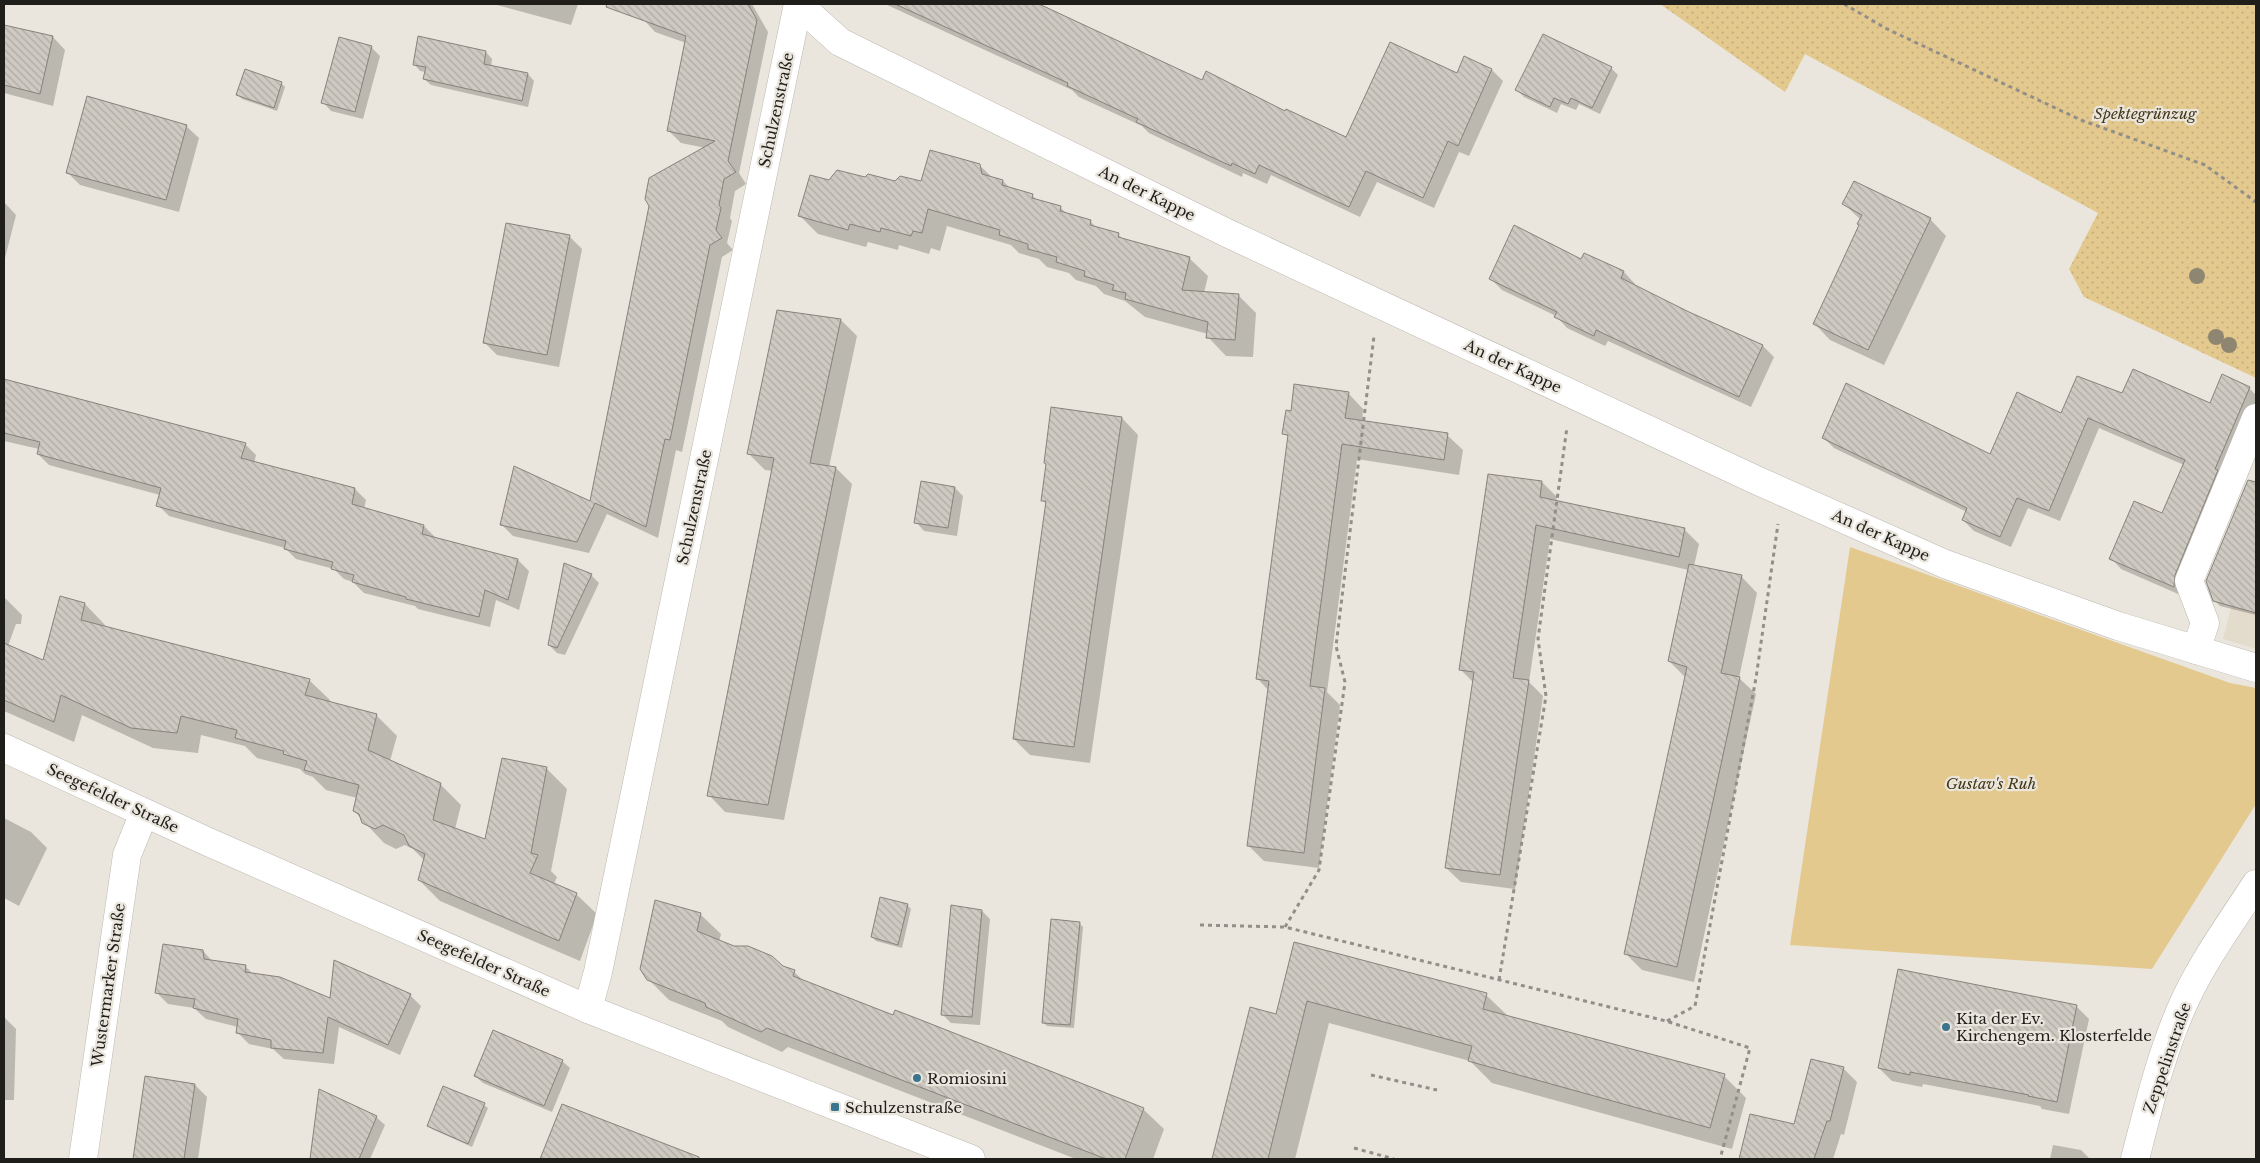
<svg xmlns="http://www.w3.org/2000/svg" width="2260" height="1163" font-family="'Libre Baskerville',serif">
	<defs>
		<pattern id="grass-dots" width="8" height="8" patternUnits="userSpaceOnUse" patternTransform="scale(1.25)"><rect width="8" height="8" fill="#e4c98e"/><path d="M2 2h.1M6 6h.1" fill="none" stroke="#c3ac7a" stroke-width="1.8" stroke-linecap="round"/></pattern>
		<pattern id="building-back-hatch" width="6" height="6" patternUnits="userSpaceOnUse" patternTransform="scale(1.25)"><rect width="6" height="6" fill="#cec9c1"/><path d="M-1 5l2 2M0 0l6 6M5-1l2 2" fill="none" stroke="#b0aca5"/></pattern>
	</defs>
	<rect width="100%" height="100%" fill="#eae6dd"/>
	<path fill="#e3dccc" d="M2256,510V649L2223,639Z"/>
	<path fill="url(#grass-dots)" d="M1660,4H2256V378L2084,297L2069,269L2098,213L1805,54L1785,92Z"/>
	<path fill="#e4c98e" d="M1850,547L2230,683L2256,688V804L2152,969L1790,945Z"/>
	<g fill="#0003">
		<path d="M474,4H578L571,25L493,4Z"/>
		<path d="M608,4H752L768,32L739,173L746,184L735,191L730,218L732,221L727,243L733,250L722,257L682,452L676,450L658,538L607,514L589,553L513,536L502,525L591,503L706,148L681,143L669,131L686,43L655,32L644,20V17Z"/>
		<path d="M885,4H1036L1202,82L1286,112L1347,138L1457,74L1465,58L1492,70L1503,81L1469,156L1459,152L1434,208L1377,182L1360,217L1271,175L1267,184L1243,173L1242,177L1149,133L1142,126L1079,97L1072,90Z"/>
		<path d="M4,26L53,37L65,50L53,106L4,93Z"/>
		<path d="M419,38L486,52L492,59L491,67L528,74L534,81L528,107L431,85L424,79L426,72L420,71L414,64Z"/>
		<path d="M339,39L372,48L380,56L363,119L331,111L323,102Z"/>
		<path d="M1611,68L1618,75L1600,114L1579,104L1576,110L1561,104L1557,113L1524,97L1517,90Z"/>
		<path d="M281,83L285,87L277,111L242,99L238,95Z"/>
		<path d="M186,126L199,138L179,212L80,185L68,173Z"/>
		<path d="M979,165L993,178L1003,181L1010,188L1032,195L1038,201L1060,207L1068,215L1090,221L1097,228L1118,234L1125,241L1189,258L1208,276L1204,293L1238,295L1256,313L1253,357L1226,356L1208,337V334L1145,317L1125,301L1104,294L1096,286L1076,280L1069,273L1047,267L1039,259L1019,253L1011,245L947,226L940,251L931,248L929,254L899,245L898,250L868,242L866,247L818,234L800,216L829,181L865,179L896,183H922Z"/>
		<path d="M4,202L16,215L4,262Z"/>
		<path d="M1844,204L1930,219L1946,236L1884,365L1830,340L1814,323L1861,226V220Z"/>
		<path d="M569,236L582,249L559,367L497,355L485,343Z"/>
		<path d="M1585,255L1624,272L1635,284L1634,286L1689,313L1763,346L1774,357L1751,407L1608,341L1605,346L1567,328L1556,316L1502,290L1491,279L1582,261Z"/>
		<path d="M841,320L857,336L829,467L836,468L852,484L784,820L725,812L709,795L773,471L765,470L749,454Z"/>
		<path d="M4,379L245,444L256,455L254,463L355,489L366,500L364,509L424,526L435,537L434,539L518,560L529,571L519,610L496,600L490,627L418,609L415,606L364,593L353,582L344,579L334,569L296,559L285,548L169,516L158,505L160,495L49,465L38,454L39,449L4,441Z"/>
		<path d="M2249,388L2256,395V407L2185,597L2121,569L2111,558L2162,515L2184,465L2099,428L2060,521L2028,508L2011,547L1974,531L1963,520L1967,512L1834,448L1823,437L1991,456L2062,415L2123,394L2210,404Z"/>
		<path d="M1348,393L1363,409L1362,422L1447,435L1463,450L1459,475L1357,459L1327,692L1340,705L1319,868L1264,861L1249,846L1269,691L1257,678L1289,438L1284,433L1292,413Z"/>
		<path d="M1122,418L1138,435L1090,763L1030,755L1014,739L1047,505L1042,500Z"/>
		<path d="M2248,481L2256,484V615L2220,606L2214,600Z"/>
		<path d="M1542,482L1557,497L1556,501L1684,529L1699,544L1694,566L1741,576L1757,593L1739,678L1756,694L1694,982L1642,970L1626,954L1686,678L1669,661L1689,570L1550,539L1529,682L1543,696L1515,889L1461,882L1446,868L1474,683L1460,669Z"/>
		<path d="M955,488L963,496L957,536L924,531L916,522Z"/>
		<path d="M591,575L599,583L565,655L557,653L549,645Z"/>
		<path d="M4,597L22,615L21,624H16L8,646L44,662L61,598L85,604L105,625V627L309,680L330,700L329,702L376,715L397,736L390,761L440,784L461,805L455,829L486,841L546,768L567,789L551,871L557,877L554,884L576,894L597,914L580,961L440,901L419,880L424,860L413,849L405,845L396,849L384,843L354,811L357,798L326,790L313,777L305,774L300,769L257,758L245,746L201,735L198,753L153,748L82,715L74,742L4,711Z"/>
		<path d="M4,818L31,832L47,848L19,906L4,898Z"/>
		<path d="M907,905L911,909L902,948L876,941L872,937Z"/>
		<path d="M982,911L990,919L980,1025L951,1023L942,1014Z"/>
		<path d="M700,914L721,934L719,942L794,972L805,982L1143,1109L1164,1129L1153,1159H1076L788,1047L782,1052L728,1027L722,1021L669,1000L648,979Z"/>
		<path d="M1079,923L1083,927L1074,1028L1047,1026L1043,1022Z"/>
		<path d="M1295,943L1486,995L1509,1017L1724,1076L1746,1098L1732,1149L1492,1083L1470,1061L1329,1023L1295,1159H1213L1251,1009L1277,1015Z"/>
		<path d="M203,951L213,962L246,967L254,975L331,999L410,995L421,1006L400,1055L339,1027L334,1064L284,1059L273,1049L249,1044L238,1033V1027L206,1019L194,1008L168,1004L156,992Z"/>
		<path d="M2076,1006L2089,1019L2069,1114L2042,1109L2040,1106L1923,1084L1922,1087L1892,1081L1879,1068Z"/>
		<path d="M4,1017L16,1029L14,1100H4Z"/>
		<path d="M562,1061L570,1068L552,1112L483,1083L475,1076Z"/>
		<path d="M1843,1068L1857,1082L1844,1135L1841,1134L1833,1159H1740L1751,1115L1795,1126Z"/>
		<path d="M146,1078L195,1085L207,1097L198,1159H134Z"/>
		<path d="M320,1091L376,1117L385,1125L370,1159H311Z"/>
		<path d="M484,1105L488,1108L472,1147L432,1129L428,1125Z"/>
		<path d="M563,1105L700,1159H541Z"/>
		<path d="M2053,1145L2081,1150L2090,1159H2050Z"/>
	</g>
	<g fill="url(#building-back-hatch)" stroke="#87827b">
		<path d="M607,4H748L757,20L728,161L736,172L724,179L719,205L721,208L716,230L722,238L710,245L670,440L665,439L646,527L595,503L577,542L500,525L514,466L590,501L649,206L645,199L649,178L715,141L667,131L686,36L606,7Z"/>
		<path d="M895,4H1039L1202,80L1206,71L1285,111L1286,109L1346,137L1390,42L1457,73L1464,56L1492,69L1458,146L1448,141L1423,198L1366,171L1349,207L1259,165L1255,174L1232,163L1231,166L1136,122L1138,119L1067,86L1068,83Z"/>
		<path d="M4,25L53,36L40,94L4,85Z"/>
		<path d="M1543,34L1612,67L1592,108L1571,98L1568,104L1554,98L1550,107L1515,90Z"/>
		<path d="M418,36L486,51L484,64L528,73L522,101L423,79L426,67L413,65Z"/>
		<path d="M339,37L372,46L355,112L321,103Z"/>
		<path d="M245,69L282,82L274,108L236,95Z"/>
		<path d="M87,96L187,125L166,200L66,173Z"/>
		<path d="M930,150L980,164L982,174L1003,180L1002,185L1033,194L1032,198L1061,206L1060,211L1091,220L1090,225L1119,233L1118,237L1190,257L1182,290L1239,294L1235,340L1206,338L1208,322L1125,299L1126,293L1112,290L1114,285L1084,276L1085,271L1056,262L1057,257L1028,249V244L999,235L1000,230L928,209L922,233L913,231L911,236L881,228L880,232L850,224L848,230L798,216L810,175L829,180L837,170L865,177L868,174L895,181L900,176L921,181Z"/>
		<path d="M1854,181L1931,218L1868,350L1813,324L1859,225L1857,224L1862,215L1842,204Z"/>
		<path d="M506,223L570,235L547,355L483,343Z"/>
		<path d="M1514,225L1581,259L1584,253L1624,271L1621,278L1689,312L1763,345L1739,397L1596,330L1594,336L1554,317L1557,312L1489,279Z"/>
		<path d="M777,310L841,319L810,463L836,467L768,805L707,796L774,458L747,454Z"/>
		<path d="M2133,369L2210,403L2222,374L2250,387L2215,469L2218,470L2175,575L2174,587L2109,559L2134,501L2162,513L2185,460L2088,418L2049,511L2017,498L2000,537L1962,520L1967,508L1822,438L1846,383L1990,454L2017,392L2061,413L2077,376L2122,393Z"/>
		<path d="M4,379L246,443L241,458L355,488L352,504L424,525L422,534L518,559L508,600L485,590L479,617L406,599V597L352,582L354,575L331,569L333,562L284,549L286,541L156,506L161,488L37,454L40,442L4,433Z"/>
		<path d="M1294,384L1349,392L1345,418L1448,433L1444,460L1342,444L1310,686L1325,688L1304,853L1247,846L1269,681L1256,679L1288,435L1282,434L1286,410L1291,411Z"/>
		<path d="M1051,407L1122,417L1074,747L1013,739L1046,501H1041L1046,464L1044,463Z"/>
		<path d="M1488,474L1542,481L1540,497L1685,528L1679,557L1536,525L1513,678L1529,680L1500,875L1445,868L1474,672L1459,670Z"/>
		<path d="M2248,480L2256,482V613L2213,601L2206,581Z"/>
		<path d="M921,481L955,487L948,528L914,523Z"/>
		<path d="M564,563L592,574L557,648L548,645Z"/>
		<path d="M1689,564L1742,575L1721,673L1740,677L1677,967L1624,954L1687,667L1668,661Z"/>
		<path d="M60,596L85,603L81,620L310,679L305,695L377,714L368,750L441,783L433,820L485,839L502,758L547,767L531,853L538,855L530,873L577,893L559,941L418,880L425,854L409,846L404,835L383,825L375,829L362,823L359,814L353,811L359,785L304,770L307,761L283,754L284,751L235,738L237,730L181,716L177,733L131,728L61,695L54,722L4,700V643L43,660Z"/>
		<path d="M880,897L908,904L898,945L871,937Z"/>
		<path d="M655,900L701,913L697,931L734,946H748L772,956L783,966L795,970L793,976L893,1015L895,1010L921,1020L1144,1108L1125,1159H1106L767,1028L761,1032L706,1007L705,1003L647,980L640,969Z"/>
		<path d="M951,905L982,910L972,1017L941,1015Z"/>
		<path d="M1051,919L1080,922L1070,1025L1042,1023Z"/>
		<path d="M1294,942L1487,993L1483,1009L1725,1074L1710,1128L1468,1061L1472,1046L1307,1001L1268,1159H1212L1250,1007L1276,1014Z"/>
		<path d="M163,944L203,950L204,959L246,965L245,972L280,977L330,998L334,960L411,994L388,1045L328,1017L323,1053L271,1048V1040L236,1033L238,1019L193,1008L195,999L155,993Z"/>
		<path d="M1898,969L2077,1005L2057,1102L2028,1096L2029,1095L1910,1072V1075L1878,1068Z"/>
		<path d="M493,1030L563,1060L544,1106L474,1076Z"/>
		<path d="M1811,1059L1844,1067L1830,1121H1827L1814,1159H1739L1750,1114L1794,1124Z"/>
		<path d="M145,1076L195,1084L184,1159H133Z"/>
		<path d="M443,1086L485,1103L468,1144L427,1126Z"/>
		<path d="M319,1089L377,1116L359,1159H310Z"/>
		<path d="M562,1104L699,1157V1159H540Z"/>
	</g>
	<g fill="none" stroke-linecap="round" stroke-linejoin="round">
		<g stroke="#bcb8b0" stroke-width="29">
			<g id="minor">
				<path d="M798,4L840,42L1227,233L1756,480L1945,564L2118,626L2256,668"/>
				<path d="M2196,650L2205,623L2189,581L2256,418"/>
				<path d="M4,748L206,841L588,1009L971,1159"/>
				<path d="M588,1009L598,972L798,4"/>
				<path d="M83,1159L127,855L144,813"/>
				<path d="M2135,1159C2149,1105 2162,1049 2186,998C2205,958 2232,921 2256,884"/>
			</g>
		</g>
		<g stroke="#928f89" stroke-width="3" stroke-dasharray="4 4" stroke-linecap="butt">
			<path d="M1844,4L1887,29L2081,120L2205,165L2256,202"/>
			<path d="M1200,925L1285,927L1666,1021L1750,1048L1720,1159"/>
			<path d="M1285,927L1319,870L1345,682L1336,646L1374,336"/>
			<path d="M1499,980L1546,696L1538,639L1567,427"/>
			<path d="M1667,1021L1695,1006L1756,678L1778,524"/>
			<path d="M1371,1075L1437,1090"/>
			<path d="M1354,1148L1394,1159"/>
		</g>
		<use href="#minor" stroke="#fff" stroke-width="28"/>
	</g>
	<g fill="#8f8671">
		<circle cx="2197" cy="276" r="8"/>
		<circle cx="2216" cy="337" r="8"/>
		<circle cx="2229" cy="345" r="8"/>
	</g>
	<g fill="#3a748d" stroke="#eae6dd" stroke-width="2">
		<circle cx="1946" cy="1027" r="5"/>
		<circle cx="917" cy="1078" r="5"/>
		<rect x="830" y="1102" width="10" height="10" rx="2.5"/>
	</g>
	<g text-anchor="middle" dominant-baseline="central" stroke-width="4.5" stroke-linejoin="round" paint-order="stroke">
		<g font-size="15" fill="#1f1e1b" stroke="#eae6dd">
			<text transform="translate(776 110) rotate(-78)">Schulzenstraße</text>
			<text transform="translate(1147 193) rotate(26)">An der Kappe</text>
			<text transform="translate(1513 366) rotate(25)">An der Kappe</text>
			<text transform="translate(694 507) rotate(-78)">Schulzenstraße</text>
			<text transform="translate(1881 535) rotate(24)">An der Kappe</text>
			<text transform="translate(113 798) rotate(25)">Seegefelder Straße</text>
			<text transform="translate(484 963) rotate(24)">Seegefelder Straße</text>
			<text transform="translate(108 985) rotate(-82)">Wustermarker Straße</text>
			<text transform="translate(2167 1058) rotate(-71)">Zeppelinstraße</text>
		</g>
		<g font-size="15" font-style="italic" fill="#453718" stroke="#eae6dd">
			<text x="2145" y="113">Spektegrünzug</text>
			<text x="1991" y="783">Gustav's Ruh</text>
		</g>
		<g font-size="15" fill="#1f1e1b" stroke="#eae6dd" text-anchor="start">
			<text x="1956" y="1018">Kita der Ev.<tspan x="1956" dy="17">Kirchengem. Klosterfelde</tspan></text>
			<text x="927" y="1078">Romiosini</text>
			<text x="845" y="1107">Schulzenstraße</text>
		</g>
	</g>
	<rect width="2260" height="1163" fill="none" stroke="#1f1e1b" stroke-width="10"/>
</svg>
